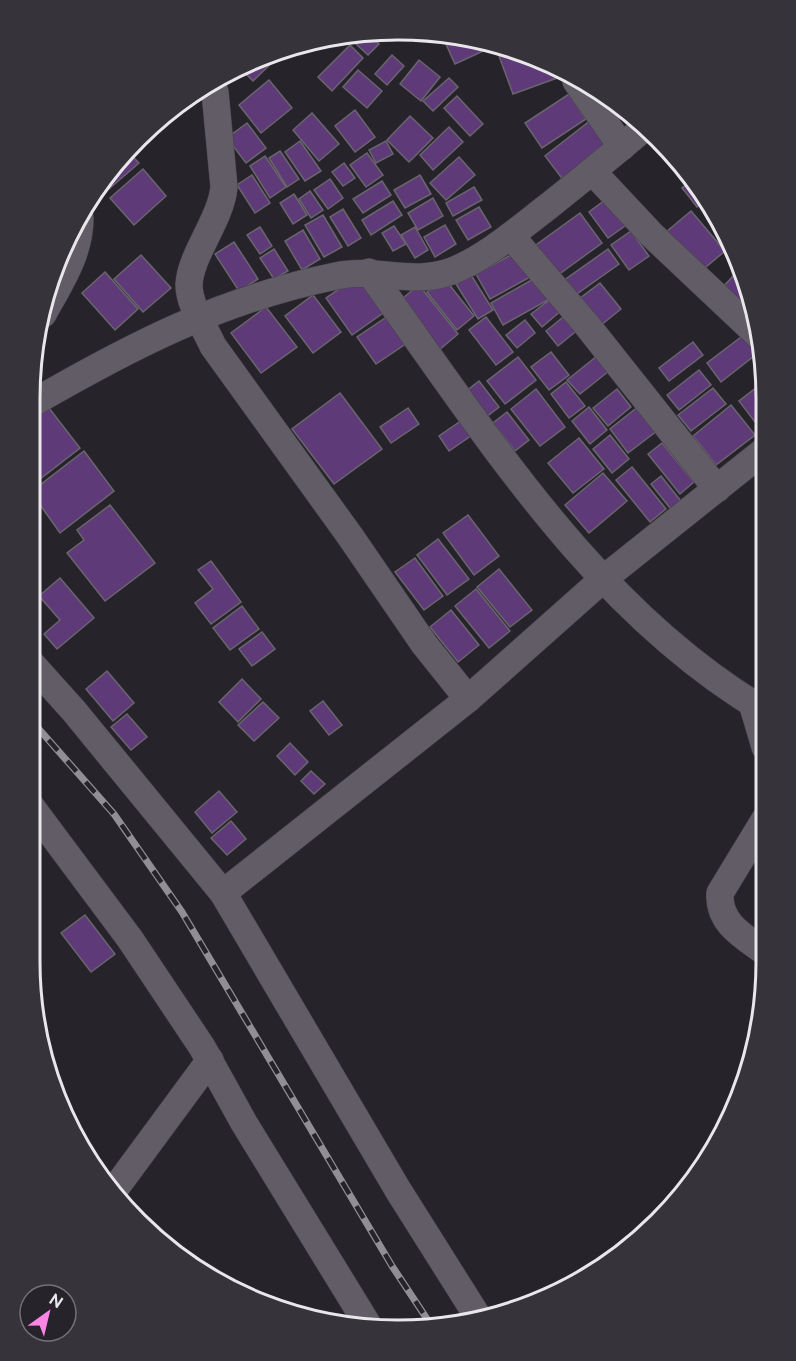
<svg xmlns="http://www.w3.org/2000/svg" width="796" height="1361" font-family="Raleway,sans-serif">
	<rect width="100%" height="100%" fill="#26232a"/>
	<g fill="#5f3a78" stroke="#69656d" stroke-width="1.5">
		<path d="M363,37H372L379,44L368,55L356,44Z"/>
		<path d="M454,37H469L492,47L455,64L445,42Z"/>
		<path d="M350,45L363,58L332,91L318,77Z"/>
		<path d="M507,53L559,74L560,77L513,94L499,56Z"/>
		<path d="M392,55L404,66L387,85L375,74Z"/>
		<path d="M278,57L253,81L243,71Z"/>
		<path d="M419,60L440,77L421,101L400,84Z"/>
		<path d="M358,70L382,91L367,108L343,87Z"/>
		<path d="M449,78L458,87L433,111L423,101Z"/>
		<path d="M269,80L292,108L261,133L239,105Z"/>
		<path d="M569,94L586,119L542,148L525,123Z"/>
		<path d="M457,96L483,124L470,136L444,108Z"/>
		<path d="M355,110L375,137L355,152L335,126Z"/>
		<path d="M312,113L339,144L319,161L293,130Z"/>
		<path d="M410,116L433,138L409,162L387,140Z"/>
		<path d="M591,120L611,145L564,181L545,156Z"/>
		<path d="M247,123L266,148L246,163L227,138Z"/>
		<path d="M449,127L463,142L433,170L420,155Z"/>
		<path d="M300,141L321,171L305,181L285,152Z"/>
		<path d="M386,141L393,154L376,163L369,150Z"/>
		<path d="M280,151L299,179L287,187L269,158Z"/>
		<path d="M367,153L383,175L366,187L350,165Z"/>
		<path d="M131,155L139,163L109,189L104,182Z"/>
		<path d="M265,156L286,187L270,198L250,166Z"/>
		<path d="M459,157L475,175L446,200L430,183Z"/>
		<path d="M344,163L355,178L343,186L332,172Z"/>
		<path d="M143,169L166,196L134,225L110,198Z"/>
		<path d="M252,175L270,203L255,213L237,185Z"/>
		<path d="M420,175L431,194L405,208L394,190Z"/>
		<path d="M330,179L343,198L328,209L314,190Z"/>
		<path d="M382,181L391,195L363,213L353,199Z"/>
		<path d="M691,181L706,200L697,207L682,188Z"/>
		<path d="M474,187L482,200L453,216L446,203Z"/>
		<path d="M310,191L323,210L311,218L299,199Z"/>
		<path d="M294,194L307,215L293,224L280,203Z"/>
		<path d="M609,197L629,223L608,238L589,212Z"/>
		<path d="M433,198L443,216L418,230L408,213Z"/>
		<path d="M393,201L402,215L371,235L362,220Z"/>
		<path d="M479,207L491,227L468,240L456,220Z"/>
		<path d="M343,209L361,238L348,246L330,217Z"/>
		<path d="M691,211L725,251L700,272L666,232Z"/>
		<path d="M580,213L602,243L558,275L536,245Z"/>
		<path d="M323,215L342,247L324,257L305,225Z"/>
		<path d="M445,225L456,244L435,257L424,237Z"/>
		<path d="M394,226L406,244L393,251L382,233Z"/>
		<path d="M260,227L272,246L260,254L247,235Z"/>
		<path d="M415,227L428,250L415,258L401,235Z"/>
		<path d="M303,230L320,259L302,270L285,241Z"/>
		<path d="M631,231L649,256L629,270L611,245Z"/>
		<path d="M234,242L258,279L239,291L215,254Z"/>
		<path d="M274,249L288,271L274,279L260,258Z"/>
		<path d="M608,249L619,264L574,296L563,281Z"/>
		<path d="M518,251L532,276L490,299L476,274Z"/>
		<path d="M141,255L171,288L143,312L114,279Z"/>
		<path d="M105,272L138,309L115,330L82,293Z"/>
		<path d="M736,273L747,284L753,314L720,290Z"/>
		<path d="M361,274L386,311L352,335L326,298Z"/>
		<path d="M471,275L493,310L478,319L456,284Z"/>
		<path d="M444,278L474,316L457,330L427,292Z"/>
		<path d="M535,278L548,300L503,325L491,303Z"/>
		<path d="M600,283L621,309L600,326L579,299Z"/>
		<path d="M419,285L458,334L438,351L398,302Z"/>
		<path d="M313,295L341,332L313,353L285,316Z"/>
		<path d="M552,298L562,310L542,327L531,314Z"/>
		<path d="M266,307L297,347L261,373L231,333Z"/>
		<path d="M568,313L580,328L558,346L546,331Z"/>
		<path d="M391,314L410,341L376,364L357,337Z"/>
		<path d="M486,317L513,352L496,365L469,330Z"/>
		<path d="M525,320L535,333L517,348L506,335Z"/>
		<path d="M745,334L759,352L721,382L707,363Z"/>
		<path d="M693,342L703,355L669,381L659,368Z"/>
		<path d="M551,352L569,375L549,390L531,367Z"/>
		<path d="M597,356L609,371L580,394L567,380Z"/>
		<path d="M518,357L536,380L505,404L487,381Z"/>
		<path d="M699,370L711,385L679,410L667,395Z"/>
		<path d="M479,381L499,407L485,418L465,392Z"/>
		<path d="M765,381V427L761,430L739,401Z"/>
		<path d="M566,382L585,406L569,418L551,394Z"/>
		<path d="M713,388L726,404L691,431L678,415Z"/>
		<path d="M536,389L565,427L540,446L511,409Z"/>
		<path d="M617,389L631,407L608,426L593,408Z"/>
		<path d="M340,393L382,449L334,484L292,429Z"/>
		<path d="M731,405L755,435L716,465L693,436Z"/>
		<path d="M639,406L658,430L628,453L610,429Z"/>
		<path d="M589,407L607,430L590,444L572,421Z"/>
		<path d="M49,408L80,448L31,486V421Z"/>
		<path d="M408,408L419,424L391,443L380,427Z"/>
		<path d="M507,412L529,440L515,451L493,423Z"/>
		<path d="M468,416L478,431L449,451L439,436Z"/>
		<path d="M610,435L629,459L612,473L593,449Z"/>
		<path d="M579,438L604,469L573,493L548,463Z"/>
		<path d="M662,443L694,482L680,494L648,454Z"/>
		<path d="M84,451L114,491L60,533L31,492Z"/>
		<path d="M632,467L666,509L650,522L616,480Z"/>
		<path d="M603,473L627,501L589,533L565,505Z"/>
		<path d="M661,476L684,505L674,513L651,484Z"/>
		<path d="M110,505L155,563L105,601L67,553L84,540L77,530Z"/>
		<path d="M468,515L499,556L474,575L443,533Z"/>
		<path d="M438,539L469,579L447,595L417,555Z"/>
		<path d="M415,558L443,596L424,610L395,572Z"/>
		<path d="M211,561L241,602L211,624L195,603L213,589L198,570Z"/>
		<path d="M499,569L532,610L510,627L477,587Z"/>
		<path d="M60,578L94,618L57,649L44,634L60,620L39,596Z"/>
		<path d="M476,589L510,631L489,648L455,606Z"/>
		<path d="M242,606L259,629L230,650L213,628Z"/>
		<path d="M451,610L479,645L458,662L430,627Z"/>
		<path d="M262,632L275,649L252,666L239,649Z"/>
		<path d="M107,671L134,703L113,721L86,689Z"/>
		<path d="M242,679L261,699L238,722L219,702Z"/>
		<path d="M323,701L342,725L329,735L310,711Z"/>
		<path d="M263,702L279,718L254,741L238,725Z"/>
		<path d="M127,714L147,737L131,750L111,727Z"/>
		<path d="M290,743L308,762L295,775L277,756Z"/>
		<path d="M311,771L325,784L314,794L301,781Z"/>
		<path d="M219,791L237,812L212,833L195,812Z"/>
		<path d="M231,821L246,839L227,855L211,838Z"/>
		<path d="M85,915L115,954L91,972L61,933Z"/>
	</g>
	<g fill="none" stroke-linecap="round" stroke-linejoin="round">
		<g stroke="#444147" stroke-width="28">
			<g id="minor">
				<path d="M576,81L622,147"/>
				<path d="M215,92L224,187C221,220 190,255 189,285C189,305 205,328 213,346L350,536L424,644L468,699"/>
				<path d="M592,171L652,235L758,335"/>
				<path d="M511,236L586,324L717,489"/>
				<path d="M369,272C484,430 592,609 765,711"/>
				<path d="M43,314C60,283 80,254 80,218"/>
				<path d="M31,404C131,346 222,299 336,276C376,267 412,286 452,271C486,258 521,227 550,205C582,179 614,154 645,127"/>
				<path d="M30,662L74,711L223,893L398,1190L478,1317"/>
				<path d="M752,703L765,747"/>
				<path d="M30,805L130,939L202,1047L244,1123L368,1325"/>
				<path d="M765,819L720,893C718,923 743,936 765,952"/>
				<path d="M223,893L468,699L602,580L765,450"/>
				<path d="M112,1193L210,1060"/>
			</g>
		</g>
		<use href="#minor" stroke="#615c65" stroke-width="27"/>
		<g stroke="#918e94" stroke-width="7">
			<path id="rail" d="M30,719L114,814L182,912L392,1266L433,1328"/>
		</g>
		<use href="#rail" stroke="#26232a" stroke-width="4.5" stroke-dasharray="14" stroke-linecap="butt"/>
	</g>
	<path d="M0 0H796V1361H0ZM398 40H398A358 358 0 0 1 756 398V962A358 358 0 0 1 398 1320H398A358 358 0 0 1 40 962V398A358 358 0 0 1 398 40Z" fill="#36333a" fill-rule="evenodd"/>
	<path fill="none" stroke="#eae7ec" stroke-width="3" d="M398 40H398A358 358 0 0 1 756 398V962A358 358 0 0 1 398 1320H398A358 358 0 0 1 40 962V398A358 358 0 0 1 398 40Z"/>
	<g transform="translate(48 1313) rotate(34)"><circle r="28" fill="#26232a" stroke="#747178" stroke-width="1.5"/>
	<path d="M0-4.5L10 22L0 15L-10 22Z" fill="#fc86e4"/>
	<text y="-9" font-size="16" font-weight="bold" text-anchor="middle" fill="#eae7ec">N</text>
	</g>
</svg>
